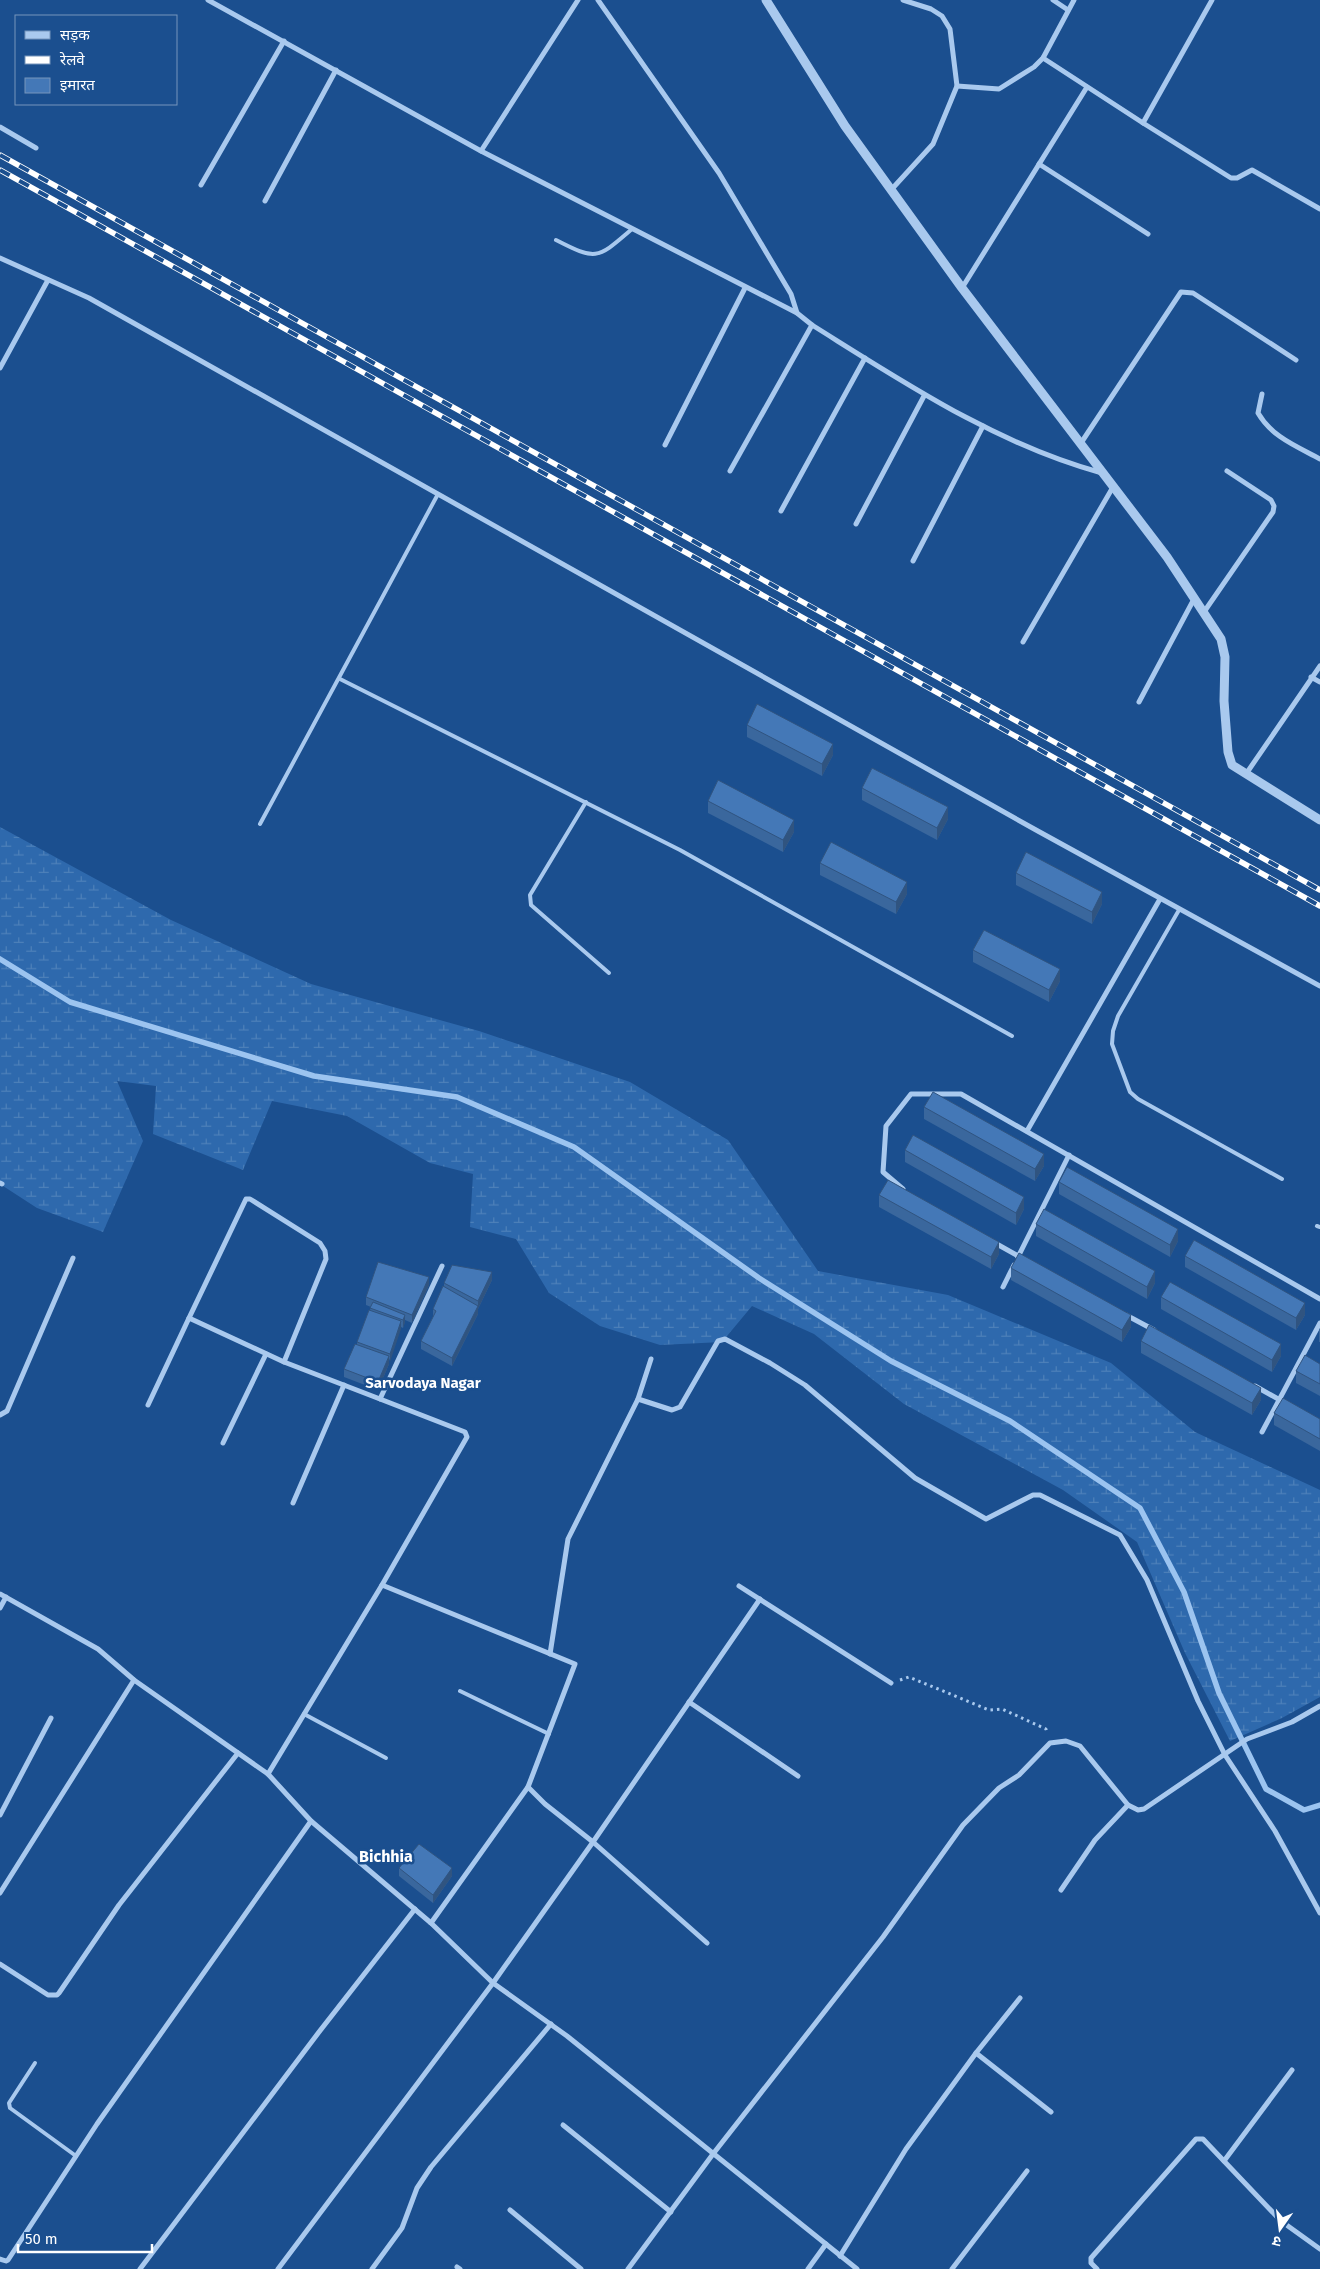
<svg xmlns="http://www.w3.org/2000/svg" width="1320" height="2269" font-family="'Fira Sans','Noto Sans Devanagari',sans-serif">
	<defs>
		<pattern id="wetland-marsh" width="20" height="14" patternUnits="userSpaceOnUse" patternTransform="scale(1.25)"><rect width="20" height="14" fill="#2e69ad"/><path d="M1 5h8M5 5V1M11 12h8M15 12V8" fill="none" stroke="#4d80b9"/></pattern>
	</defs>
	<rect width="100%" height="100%" fill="#1b4f8f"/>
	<path fill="url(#wetland-marsh)" d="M0,827L171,920L311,984L479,1031L630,1082L728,1140L818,1271L948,1295L1111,1363L1195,1432L1320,1490V1697L1282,1718L1230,1741L1185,1653L1137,1542L1063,1490L904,1404L814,1334L752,1306L722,1342L660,1345L600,1326L549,1293L516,1239L470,1227L473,1174L430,1163L347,1116L272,1101L243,1170L153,1134L156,1086L117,1081L143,1141L103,1232L37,1208L0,1184Z"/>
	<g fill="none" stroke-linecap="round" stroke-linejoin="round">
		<path stroke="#9cc4f0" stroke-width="5.5" d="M0,959L70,1002L314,1076L457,1097L574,1147L759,1278L891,1361L1010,1421L1140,1508L1184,1592L1219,1693L1266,1789L1304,1810L1320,1805"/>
		<path stroke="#a9c9ee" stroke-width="3" stroke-dasharray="2.5 4" stroke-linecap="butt" d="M900,1680L909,1677L989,1710L1002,1709L1046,1729L1047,1733"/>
		<g stroke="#a9c9ee" stroke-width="4">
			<path d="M556,240C597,261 597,259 632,229"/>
			<path d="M340,679L680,850L1012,1036"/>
			<path d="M586,802L530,895L531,905L609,973"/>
			<path d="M260,824L438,494"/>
			<path d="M1179,910L1118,1016L1113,1031L1112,1044L1130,1092L1138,1099L1282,1179"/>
			<path d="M1317,1226L1320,1227"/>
			<path d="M460,1691L549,1734"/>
			<path d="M304,1714L386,1758"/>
			<path d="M35,2063L9,2103L10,2108L76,2156"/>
		</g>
		<g stroke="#a9c9ee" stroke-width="5">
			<path d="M208,0L481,151L797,313L812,325C905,383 996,444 1102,473"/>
			<path d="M598,0L719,173L791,294L797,313"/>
			<path d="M1053,0L1068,10"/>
			<path d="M1212,0L1143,123L1231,178H1237L1252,170L1320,209"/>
			<path d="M1043,58L1143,123"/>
			<path d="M957,86L999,89L1034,67L1043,58L1074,0"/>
			<path d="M0,127L36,148"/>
			<path d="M481,151L578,0"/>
			<path d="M1039,164L1148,234"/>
			<path d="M201,185L284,41"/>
			<path d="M891,190L933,144L957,86L950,29L942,16L931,9L903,0"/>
			<path d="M265,201L336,70"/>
			<path d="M0,258L89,298L1036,830L1320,986"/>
			<path d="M962,288L1087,87"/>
			<path d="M0,368L48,280"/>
			<path d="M1262,394L1258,413C1272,437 1296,446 1320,459"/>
			<path d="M1081,443L1181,292L1193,293L1296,360"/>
			<path d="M665,445L745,288"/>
			<path d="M730,471L812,325"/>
			<path d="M781,511L865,358"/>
			<path d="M856,524L924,396"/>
			<path d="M913,561L983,426"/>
			<path d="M1204,612L1273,512L1274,506L1271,500L1227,471"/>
			<path d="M1023,642L1113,487"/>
			<path d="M1311,677L1320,682"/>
			<path d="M1139,702L1194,599"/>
			<path d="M1246,774L1320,666"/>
			<path d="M1027,1131L1160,899"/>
			<path d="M0,1183L2,1184"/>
			<path d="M903,1189L883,1172L886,1126L911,1094H961L1320,1299"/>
			<path d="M995,1243L1022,1258"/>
			<path d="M1018,1257L1069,1155"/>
			<path d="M1003,1287L1014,1265"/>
			<path d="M1126,1315L1154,1330"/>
			<path d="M189,1318L246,1199H250L320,1243L325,1251L326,1259L284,1362"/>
			<path d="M1255,1386L1287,1404"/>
			<path d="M638,1399L672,1410L680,1407L718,1341L725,1339L770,1363L805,1385L915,1478L986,1519L1033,1495H1040L1120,1535L1147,1580L1198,1701L1225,1755L1275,1831L1320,1913"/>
			<path d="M148,1405L189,1318L284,1362L380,1399"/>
			<path d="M0,1415L7,1411L73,1258"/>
			<path d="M1262,1432L1320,1323"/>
			<path d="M223,1443L266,1354"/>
			<path d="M293,1503L344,1385"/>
			<path d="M382,1585L575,1664L528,1787L545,1804L593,1842L707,1943"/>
			<path d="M739,1586L891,1683"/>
			<path d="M0,1594L98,1649L134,1680L268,1774L311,1821L431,1923L493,1983L567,2036L857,2269"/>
			<path d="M0,1608L6,1597"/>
			<path d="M550,1654L568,1539L638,1399L651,1359"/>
			<path d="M689,1702L798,1776"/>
			<path d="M268,1774L382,1585L467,1437L465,1432L380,1399L442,1266"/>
			<path d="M0,1815L51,1718"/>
			<path d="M1061,1890L1095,1840L1128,1805"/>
			<path d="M0,1893L134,1680"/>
			<path d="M431,1923L528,1787"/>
			<path d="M0,1964L48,1995H57L59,1993L119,1905L238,1753"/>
			<path d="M976,2053L1051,2112"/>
			<path d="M563,2125L671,2212"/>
			<path d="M1224,2161L1292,2070"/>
			<path d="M510,2210L581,2269"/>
			<path d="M840,2256L906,2149L976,2053L1020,1998"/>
			<path d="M0,2259L6,2261L8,2260L97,2124L311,1821"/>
			<path d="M457,2267L460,2269"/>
			<path d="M140,2269L319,2032L415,1909"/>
			<path d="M278,2269L493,1983L593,1842L760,1599"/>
			<path d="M372,2269L402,2228L417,2188L431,2167L551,2024"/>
			<path d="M628,2269L713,2154L883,1937L963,1825L999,1788L1019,1775L1050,1743L1066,1741L1080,1746L1128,1805L1138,1810L1144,1809L1247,1739L1292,1722L1320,1706"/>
			<path d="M808,2269L826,2244"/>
			<path d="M952,2269L1027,2171"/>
			<path d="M1097,2269L1091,2263V2258L1196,2139H1203L1281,2221L1320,2249"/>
		</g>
		<path stroke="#a9c9ee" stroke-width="9" d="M766,0L845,126L962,288L1167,557L1221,639L1225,657L1224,701L1228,752L1232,765L1320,820"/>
		<g stroke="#fff" stroke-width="5.5">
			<g id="rail">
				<path d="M0,155L1320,890"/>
				<path d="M0,170L1320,906"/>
			</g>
		</g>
		<use href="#rail" stroke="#1b4f8f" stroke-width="4" stroke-dasharray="11" stroke-linecap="butt"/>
	</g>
	<g fill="#3a679d">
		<path d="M747,725L833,755L822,776L747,737Z"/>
		<path d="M862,788L948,819L937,840L862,800Z"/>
		<path d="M708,801L794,832L783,852L708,813Z"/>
		<path d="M820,863L907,894L896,914L820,875Z"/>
		<path d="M1016,873L1102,904L1092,924L1016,885Z"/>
		<path d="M973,950L1060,981L1049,1002L973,962Z"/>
		<path d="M924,1107L1044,1166L1035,1181L924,1119Z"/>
		<path d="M905,1150L1024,1209L1016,1225L905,1162Z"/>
		<path d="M1059,1182L1178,1241L1170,1257L1059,1194Z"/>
		<path d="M879,1195L999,1254L991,1269L879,1207Z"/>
		<path d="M1036,1224L1155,1283L1147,1299L1036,1236Z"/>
		<path d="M1185,1256L1305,1315L1296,1330L1185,1267Z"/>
		<path d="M1011,1268L1131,1327L1122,1342L1011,1280Z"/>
		<path d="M492,1280L478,1309V1314L452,1366L421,1349V1341L433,1317V1309L444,1286V1283Z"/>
		<path d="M429,1285L412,1323L405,1320L403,1328L401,1327L389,1361V1364L378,1390L344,1377V1369L357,1344V1342L370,1310L371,1307L366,1305V1297Z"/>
		<path d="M1161,1297L1281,1356L1272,1372L1161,1309Z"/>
		<path d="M1320,1328V1342H1319V1330Z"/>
		<path d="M1141,1341L1261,1400L1252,1415L1141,1353Z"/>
		<path d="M1320,1364V1396L1296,1383V1371Z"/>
		<path d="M1274,1413L1320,1419V1451L1274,1425Z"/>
		<path d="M399,1868L452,1876L433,1903L399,1876Z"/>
	</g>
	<g fill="#305480">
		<path d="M833,744V755L822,776V764Z"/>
		<path d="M948,807V819L937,840V828Z"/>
		<path d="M794,820V832L783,852V840Z"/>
		<path d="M907,882V894L896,914V902Z"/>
		<path d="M1102,892V904L1092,924V912Z"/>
		<path d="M1060,969V981L1049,1002V990Z"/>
		<path d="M1044,1154V1166L1035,1181V1169Z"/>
		<path d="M1024,1197V1209L1016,1225V1213Z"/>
		<path d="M1178,1229V1241L1170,1257V1245Z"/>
		<path d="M999,1242V1254L991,1269V1257Z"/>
		<path d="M1155,1271V1283L1147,1299V1287Z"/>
		<path d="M492,1272V1280L478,1309V1301Z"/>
		<path d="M429,1277V1285L412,1323V1315Z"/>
		<path d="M1305,1303V1315L1296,1330V1318Z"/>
		<path d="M478,1306V1314L452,1366V1358Z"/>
		<path d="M405,1315V1323L403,1328V1320Z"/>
		<path d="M1131,1315V1327L1122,1342V1330Z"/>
		<path d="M401,1321V1329L390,1362V1354Z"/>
		<path d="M1281,1344V1356L1272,1372V1360Z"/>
		<path d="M389,1356V1364L378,1390V1382Z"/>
		<path d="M1261,1388V1400L1252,1415V1403Z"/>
		<path d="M452,1868V1876L433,1903V1895Z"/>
	</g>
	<g fill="#4478b7" stroke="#305480">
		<path d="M757,704L833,744L822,764L747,725Z"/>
		<path d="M872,768L948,807L937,828L862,788Z"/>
		<path d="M718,780L794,820L783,840L708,801Z"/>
		<path d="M831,842L907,882L896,902L820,863Z"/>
		<path d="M1026,852L1102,892L1092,912L1016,873Z"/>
		<path d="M984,930L1060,969L1049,990L973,950Z"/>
		<path d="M933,1092L1044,1154L1035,1169L924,1107Z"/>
		<path d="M913,1135L1024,1197L1016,1213L905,1150Z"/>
		<path d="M1067,1167L1178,1229L1170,1245L1059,1182Z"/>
		<path d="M888,1180L999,1242L991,1257L879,1195Z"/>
		<path d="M1044,1209L1155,1271L1147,1287L1036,1224Z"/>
		<path d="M1194,1240L1305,1303L1296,1318L1185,1256Z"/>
		<path d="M1019,1253L1131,1315L1122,1330L1011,1268Z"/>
		<path d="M378,1262L429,1277L412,1315L366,1297Z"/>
		<path d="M452,1265L492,1272L478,1301L444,1283Z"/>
		<path d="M1170,1282L1281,1344L1272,1360L1161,1297Z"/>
		<path d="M443,1286L478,1306L452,1358L421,1341L436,1311L433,1309Z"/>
		<path d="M373,1302L405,1315L403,1320L370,1308Z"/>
		<path d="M369,1310L401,1321L390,1354L357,1342Z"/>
		<path d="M1149,1325L1261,1388L1252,1403L1141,1341Z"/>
		<path d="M355,1344L389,1356L378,1382L344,1369Z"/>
		<path d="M1305,1355L1320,1364V1384L1296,1371Z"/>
		<path d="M1283,1398L1320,1419V1439L1274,1413Z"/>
		<path d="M419,1844L452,1868L433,1895L399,1868Z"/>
	</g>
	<g text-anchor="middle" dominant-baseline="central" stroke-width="5" stroke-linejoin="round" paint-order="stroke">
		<g font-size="15" font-weight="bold" fill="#fff" stroke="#1b4f8f">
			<text x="423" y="1383">Sarvodaya Nagar</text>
		</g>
		<g font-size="16" font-weight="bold" fill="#fff" stroke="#1b4f8f">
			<text x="386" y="1856">Bichhia</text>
		</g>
	</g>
	<rect x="15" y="15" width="162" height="90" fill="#1b4f8f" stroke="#7695bc"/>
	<rect x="25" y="31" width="25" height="8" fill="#a9c9ee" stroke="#7695bc"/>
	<text x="60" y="40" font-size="15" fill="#ffffff">सड़क</text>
	<rect x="25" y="56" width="25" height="8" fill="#ffffff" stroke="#7695bc"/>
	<text x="60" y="65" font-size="15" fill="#ffffff">रेलवे</text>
	<rect x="25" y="78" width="25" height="15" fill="#4478b7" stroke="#7695bc"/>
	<text x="60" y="90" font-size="15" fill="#ffffff">इमारत</text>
	<g transform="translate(1280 2229) rotate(194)" stroke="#1b4f8f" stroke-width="4" paint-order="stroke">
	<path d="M0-4L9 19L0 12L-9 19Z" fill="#ffffff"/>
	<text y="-8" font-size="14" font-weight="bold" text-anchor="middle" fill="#ffffff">उ</text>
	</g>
	<path d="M18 2244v8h134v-8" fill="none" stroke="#ffffff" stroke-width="2.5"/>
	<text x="25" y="2244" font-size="15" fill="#ffffff" stroke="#1b4f8f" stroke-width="4" paint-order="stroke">50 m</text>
</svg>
